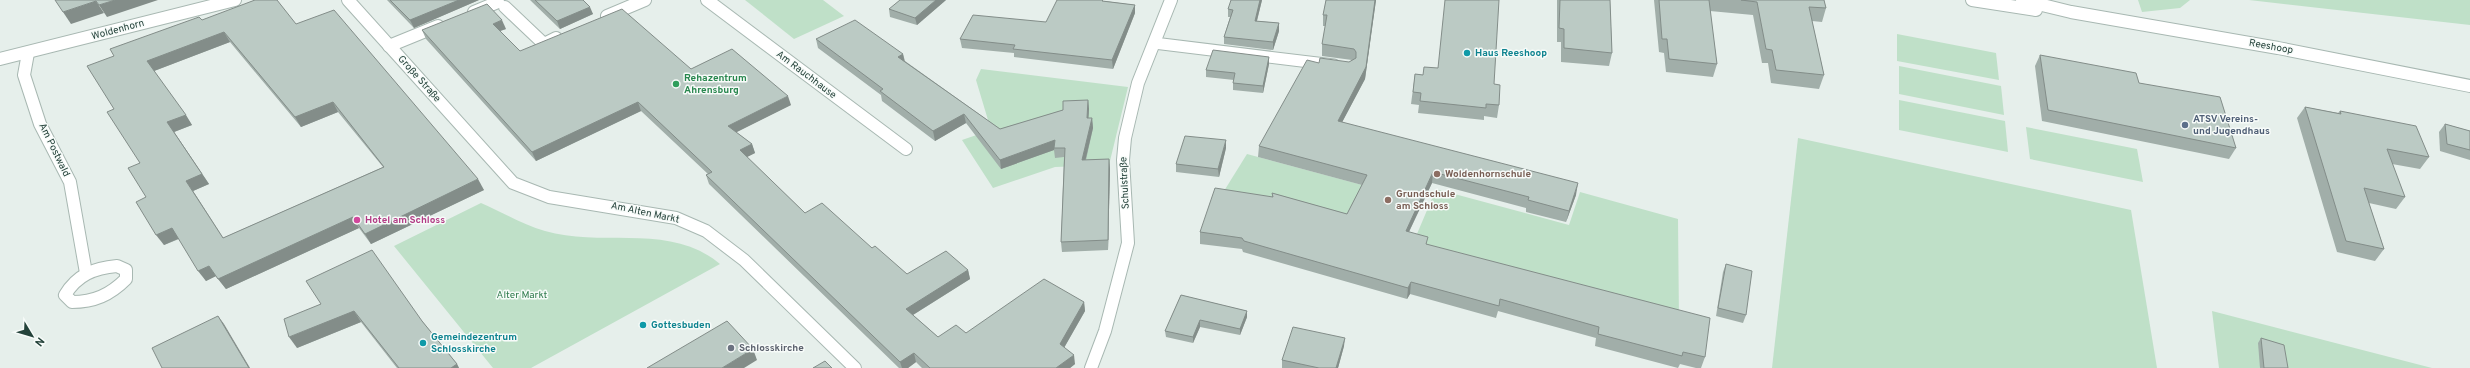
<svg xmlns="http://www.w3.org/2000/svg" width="2470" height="368" font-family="Overpass,sans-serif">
	<rect width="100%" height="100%" fill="#e6efeb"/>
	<g fill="#bfe0c8">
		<path d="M745,0H823L844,16L794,39Z"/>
		<path d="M2138,0H2190L2180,8L2142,12Z"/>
		<path d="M2249,0H2470V25Z"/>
		<path d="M1897,34L1996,53L1999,80L1897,61Z"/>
		<path d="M1899,66L2001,86L2004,115L1899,94Z"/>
		<path d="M981,69L1128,87L1109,165L1055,167L993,188L962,140L991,130L976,80Z"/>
		<path d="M1899,100L2005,121L2008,152L1899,130Z"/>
		<path d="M2026,127L2137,149L2143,182L2030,159Z"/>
		<path d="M1798,138L2131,210L2157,368H1772Z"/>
		<path d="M1247,154L1366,186L1346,225L1224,191Z"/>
		<path d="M1436,189L1569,225L1580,192L1678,219L1679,321L1414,241Z"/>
		<path d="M481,203C502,212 523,225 545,231C603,248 670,222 720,264L531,368H493L394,246Z"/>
		<path d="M2212,311L2432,368H2219Z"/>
	</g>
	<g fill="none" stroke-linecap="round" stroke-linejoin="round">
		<g stroke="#a8b8b2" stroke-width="13">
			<path id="service" d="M1154,43L1334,65"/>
		</g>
		<g stroke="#a8b8b2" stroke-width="14">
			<g id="pedestrian">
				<path d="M505,7L544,44L556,38"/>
				<path d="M607,16L645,0"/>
			</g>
		</g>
		<g stroke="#a8b8b2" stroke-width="14">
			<g id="minor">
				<path d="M348,0L513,183L549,197L676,218L706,231L744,260L855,368"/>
				<path d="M707,0L906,149"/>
				<path d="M474,12L498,2L497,0"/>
				<path d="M389,46L438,26"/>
				<path d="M28,53L24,75L40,124L70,182L86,273"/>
				<path d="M117,266L126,270V279C110,295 94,302 72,302L65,295C77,275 94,268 117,266Z"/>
				<path d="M1091,368L1105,331L1128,243L1123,160L1125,138L1138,83L1171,0"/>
			</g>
		</g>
		<g stroke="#a8b8b2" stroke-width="14">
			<g id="tertiary">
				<path d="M1972,0L2036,10"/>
				<path d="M2022,0L2071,12L2278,48L2470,86"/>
				<path d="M0,59L235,0"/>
			</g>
		</g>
		<use href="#service" stroke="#fff" stroke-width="11"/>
		<use href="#pedestrian" stroke="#fff" stroke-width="12"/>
		<use href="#minor" stroke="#fff" stroke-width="12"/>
		<use href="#tertiary" stroke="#fff" stroke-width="12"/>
	</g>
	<g fill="#a1aea9" fill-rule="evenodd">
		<path d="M387,0H479L414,28Z"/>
		<path d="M530,0H583L593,14L560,29Z"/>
		<path d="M946,0L917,25L890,17L889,9Z"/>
		<path d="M1262,0L1257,21L1279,23V31L1273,50L1224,44V37L1230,17H1228V9Z"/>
		<path d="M1326,0H1376L1365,79L1342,122L1576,195L1566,222L1526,212V208L1432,183L1409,232L1427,244L1705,357L1701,368H1696L1680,364L1678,368L1595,346L1596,338L1498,311L1496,318L1410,294L1407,299L1243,252L1242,249L1200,244V232L1272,197V193L1347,214L1362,185L1258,157L1259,146L1319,63L1349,62L1352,60L1322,56V44L1326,26H1323V15Z"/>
		<path d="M1557,0H1610L1612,53L1609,66L1561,62V42H1557Z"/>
		<path d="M1654,0H1824L1826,8L1822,22L1812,21L1824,75L1819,89L1771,83L1768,63H1762L1753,15L1710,11L1717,64L1713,77L1666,72L1664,53L1659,52Z"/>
		<path d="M1105,1L1135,5V13L1113,69L1014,57V53L962,48L960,39L1046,22Z"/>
		<path d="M202,20L296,24L484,190L371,244L359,228L226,289L216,276L206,281L179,239L164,245L146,197L140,163L114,109V56ZM230,42L301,127L338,112L383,167L223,238L193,191L209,184L174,132L192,125L154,71Z"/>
		<path d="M506,29L500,31L520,51L691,69L791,105L736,132L752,144L755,153L747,157L805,213L872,248L907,274L968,270L970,279L913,315L938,337L966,333L1084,302L1085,311L1064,348L1075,364L1070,368H922L916,362L908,368H899L709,184L706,175L708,174L641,111L536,161L426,39L422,30Z"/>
		<path d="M816,39L903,54L905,61L1000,129L1063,110L1088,100L1089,109L1088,118H1092L1093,128L1086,160L1109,159L1110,169L1108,250L1062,252L1061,242L1064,157L1055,158L1054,150L1001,169L966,123L935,141L882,101L881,95L818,48Z"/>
		<path d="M2040,55L2139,83L2236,148L2229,159L2042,121L2035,66Z"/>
		<path d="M1269,57V64L1263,93L1233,90V83L1234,80L1206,77V70Z"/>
		<path d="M1415,74L1494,84L1499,105L1497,118L1484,116V120L1418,113L1419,105L1411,104Z"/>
		<path d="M2305,107L2338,113L2340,111L2429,157L2420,169L2392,164L2405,197L2396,209L2369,203L2384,249L2375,261L2337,252L2297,118Z"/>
		<path d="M2445,124L2470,131V160L2440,151L2439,132Z"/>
		<path d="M1226,148L1219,177L1176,172V164Z"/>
		<path d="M1726,264L1746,315L1743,323L1716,316L1723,272Z"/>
		<path d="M1181,295L1247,311V317L1240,335L1200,327L1193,343L1166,337L1165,331Z"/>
		<path d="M321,304L422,321L457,364L459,368H397L361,322L297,348Z"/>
		<path d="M2261,338L2288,368H2260L2258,343Z"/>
		<path d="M1344,346L1338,368H1282V360Z"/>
	</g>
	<g fill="#838d89">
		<path d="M115,0H158L107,17L99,5Z"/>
		<path d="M459,0H479L414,28L410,20Z"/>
		<path d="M936,0H946L917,25L915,18Z"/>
		<path d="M1260,0H1262L1255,28V21Z"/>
		<path d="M1375,0H1376L1365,79L1337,132L1338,121Z"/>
		<path d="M96,1L104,13L71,24L63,12Z"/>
		<path d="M1135,5V13L1113,69L1112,60Z"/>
		<path d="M590,7L593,14L560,29L557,21Z"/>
		<path d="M502,20L506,29L497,32L493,24Z"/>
		<path d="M1279,23V31L1273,50V42Z"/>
		<path d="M224,32L230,42L154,71L147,61Z"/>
		<path d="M903,54L905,64L898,57Z"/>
		<path d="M1269,57V64L1263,93V86Z"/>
		<path d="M788,96L791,105L731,135L728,126Z"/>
		<path d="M1088,100L1089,109L1088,128L1087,118Z"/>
		<path d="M333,102L338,112L301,127L295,117Z"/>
		<path d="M638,102L641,111L536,161L532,152Z"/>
		<path d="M964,114L966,123L935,141L933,131Z"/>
		<path d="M186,115L192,125L174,132L209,184L193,191L230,248L186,181L167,122Z"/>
		<path d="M1092,118L1093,128L1083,170L1082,160Z"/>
		<path d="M1055,140L1054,150L1001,169L1000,160Z"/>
		<path d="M1226,140V148L1219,177L1218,169Z"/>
		<path d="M752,144L755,153L743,159L740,150Z"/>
		<path d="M1109,159L1110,169L1108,250V240Z"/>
		<path d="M1433,172L1432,183L1404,242L1406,231Z"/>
		<path d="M478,179L484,190L371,244L365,234Z"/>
		<path d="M1578,183L1576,195L1566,222L1569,211Z"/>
		<path d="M353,217L359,228L226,289L218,279Z"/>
		<path d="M172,228L180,238L164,245L156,235Z"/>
		<path d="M209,266L216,276L206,281L198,271Z"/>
		<path d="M968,270L970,279L908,318L906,309Z"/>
		<path d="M1411,282L1410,294L1407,299L1408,288Z"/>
		<path d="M1084,302L1085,311L1061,353L1060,344Z"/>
		<path d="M354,311L361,322L297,348L289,337Z"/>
		<path d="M1247,311V317L1240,335V329Z"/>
		<path d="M218,316L224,324L250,368H249Z"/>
		<path d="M1200,320V327L1193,343V337Z"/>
		<path d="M1345,338L1344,346L1338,368H1336Z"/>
		<path d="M753,349L757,360L744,368H722Z"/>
		<path d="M914,353L916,362L908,368H902L900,362Z"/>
		<path d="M1074,355L1075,364L1070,368H1056Z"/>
		<path d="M457,364L459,368H451Z"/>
	</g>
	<g fill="#bbcac4" stroke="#838d89" fill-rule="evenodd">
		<path d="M55,0H115L99,5L96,1L63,12Z"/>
		<path d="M255,0H277L296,24L334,10L478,179L365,234L353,217L218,279L209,266L198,271L172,228L156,235L136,202L146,197L128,168L140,163L107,112L114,109L87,66L114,56L110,49L199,17L202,20ZM224,32L295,117L333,102L384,167L223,238L186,181L202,174L167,122L186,115L147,61Z"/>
		<path d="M390,0H459L410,20Z"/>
		<path d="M535,0H583L590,7L557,21Z"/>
		<path d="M900,0H936L915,18L889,9Z"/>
		<path d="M1057,0H1103L1102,1L1135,5L1112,60L1013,49L1015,45L960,39L973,15L1046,22Z"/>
		<path d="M1231,0H1260L1255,21L1279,23L1273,42L1224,37L1233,10L1228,9Z"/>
		<path d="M1326,0H1375L1366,67L1338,121L1578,183L1569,211L1528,200L1529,197L1433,172L1406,231L1428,237L1426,244L1710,318L1705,357L1683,352L1682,356L1598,334L1599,327L1500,299L1499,306L1411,282L1408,288L1244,241L1242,238L1200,232L1215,188L1273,197L1272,193L1347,214L1367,175L1259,146L1307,60L1319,63L1320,58L1349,62L1356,58V52L1354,49L1322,44L1327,15H1323Z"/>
		<path d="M1445,0H1499L1494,84L1500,85L1499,105L1486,104V108L1420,101L1421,93L1413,92L1415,74L1423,75L1424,67L1438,68Z"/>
		<path d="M1560,0H1610L1612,53L1564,48V29L1559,28Z"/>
		<path d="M1659,0H1709L1717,64L1669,59L1667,39H1662Z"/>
		<path d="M1741,0H1824L1826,8L1809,7L1824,75L1776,70L1772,50L1766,49L1757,2Z"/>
		<path d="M487,4L502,20L493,24L520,51L622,9L691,69L732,49L788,96L728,126L752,144L740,150L805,213L822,203L872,248L875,246L907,274L946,251L968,270L906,309L938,337L956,325L966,333L1044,279L1084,302L1060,344L1074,355L1056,368H930L914,353L900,362L706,175L712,172L638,102L532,152L422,30Z"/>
		<path d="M855,20L903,54L898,57L1000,129L1063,110V101L1088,100L1087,118H1092L1082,160L1109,159L1108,240L1061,242L1065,148H1054L1055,140L1000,160L964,114L933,131L880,91L883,89L816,39Z"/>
		<path d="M1213,50L1269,57L1263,86L1233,83L1235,73L1206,70Z"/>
		<path d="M2040,55L2136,73L2139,83L2220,97L2236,148L2048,110Z"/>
		<path d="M2305,107L2341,114L2340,111L2416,126L2429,157L2387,149L2405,197L2364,188L2384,249L2346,241Z"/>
		<path d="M2445,124L2470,131V150L2447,144Z"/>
		<path d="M1185,136L1226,140L1218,169L1176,164Z"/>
		<path d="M372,250L422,321L457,364L451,368H399L354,311L289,337L284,319L321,304L306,281Z"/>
		<path d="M1726,264L1752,271L1746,315L1718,308Z"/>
		<path d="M1181,295L1247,311L1240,329L1200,320L1193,337L1165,331Z"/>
		<path d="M218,316L249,368H162L152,348Z"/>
		<path d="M727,321L753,349L722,368H647Z"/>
		<path d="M1293,327L1345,338L1336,368H1319L1282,360Z"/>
		<path d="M2261,338L2284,345L2288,368H2264Z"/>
		<path d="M825,361L832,368H813Z"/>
	</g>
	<g fill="#0f9aa8" stroke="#f7fbf9" stroke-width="1.5">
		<circle cx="1467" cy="53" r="4"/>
		<circle cx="643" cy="325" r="4"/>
		<circle cx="423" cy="343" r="4"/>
	</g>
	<circle fill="#2e9e5b" stroke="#f7fbf9" stroke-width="1.5" cx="676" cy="84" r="4"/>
	<circle fill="#5c6f8a" stroke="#f7fbf9" stroke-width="1.5" cx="2185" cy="125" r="4"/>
	<g fill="#8d6e63" stroke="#f7fbf9" stroke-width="1.5">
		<circle cx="1437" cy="174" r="4"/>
		<circle cx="1388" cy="200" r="4"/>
	</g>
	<circle fill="#d1479c" stroke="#f7fbf9" stroke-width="1.5" cx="357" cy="220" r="4"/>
	<circle fill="#6b7280" stroke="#f7fbf9" stroke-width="1.5" cx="731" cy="348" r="4"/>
	<g text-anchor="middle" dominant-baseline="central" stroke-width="3" stroke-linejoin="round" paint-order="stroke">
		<g font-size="10" fill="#24423a" stroke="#f7fbf9">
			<text transform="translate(118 30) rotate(-15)">Woldenhorn</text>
			<text transform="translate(2271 47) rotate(10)">Reeshoop</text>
			<text transform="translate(806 75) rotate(37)">Am Rauchhause</text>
			<text transform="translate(419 79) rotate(48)">Große Straße</text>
			<text transform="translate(54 150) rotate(64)">Am Postwald</text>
			<text transform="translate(1125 183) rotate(-93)">Schulstraße</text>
			<text transform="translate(645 213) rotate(12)">Am Alten Markt</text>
		</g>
		<g font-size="10" font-weight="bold" fill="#0d838f" stroke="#f7fbf9" text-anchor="start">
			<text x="1475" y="53">Haus Reeshoop</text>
			<text x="651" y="325">Gottesbuden</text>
			<text x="431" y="337">Gemeindezentrum<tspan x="431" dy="12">Schlosskirche</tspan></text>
		</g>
		<g font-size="10" font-weight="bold" fill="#27864d" stroke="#f7fbf9" text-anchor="start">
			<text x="684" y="78">Rehazentrum<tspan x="684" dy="12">Ahrensburg</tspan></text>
		</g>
		<g font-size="10" font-weight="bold" fill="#4e5e75" stroke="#f7fbf9" text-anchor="start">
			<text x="2193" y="119">ATSV Vereins-<tspan x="2193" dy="12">und Jugendhaus</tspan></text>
		</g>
		<g font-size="10" font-weight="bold" fill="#785e54" stroke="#f7fbf9" text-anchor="start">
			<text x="1445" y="174">Woldenhornschule</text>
			<text x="1396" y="194">Grundschule<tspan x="1396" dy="12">am Schloss</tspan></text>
		</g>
		<g font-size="10" font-weight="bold" fill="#b23c85" stroke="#f7fbf9" text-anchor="start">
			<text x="365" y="220">Hotel am Schloss</text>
		</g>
		<g font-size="10" fill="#2d7a4b" stroke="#f7fbf9">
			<text x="522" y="295">Alter Markt</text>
		</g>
		<g font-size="10" font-weight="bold" fill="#5b616d" stroke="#f7fbf9" text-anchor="start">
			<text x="739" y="348">Schlosskirche</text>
		</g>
	</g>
	<g transform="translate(32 336) rotate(128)" stroke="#f7fbf9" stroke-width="3" paint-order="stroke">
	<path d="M0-3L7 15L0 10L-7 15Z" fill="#24423a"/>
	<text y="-6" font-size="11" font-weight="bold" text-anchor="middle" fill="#24423a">N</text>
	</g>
</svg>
